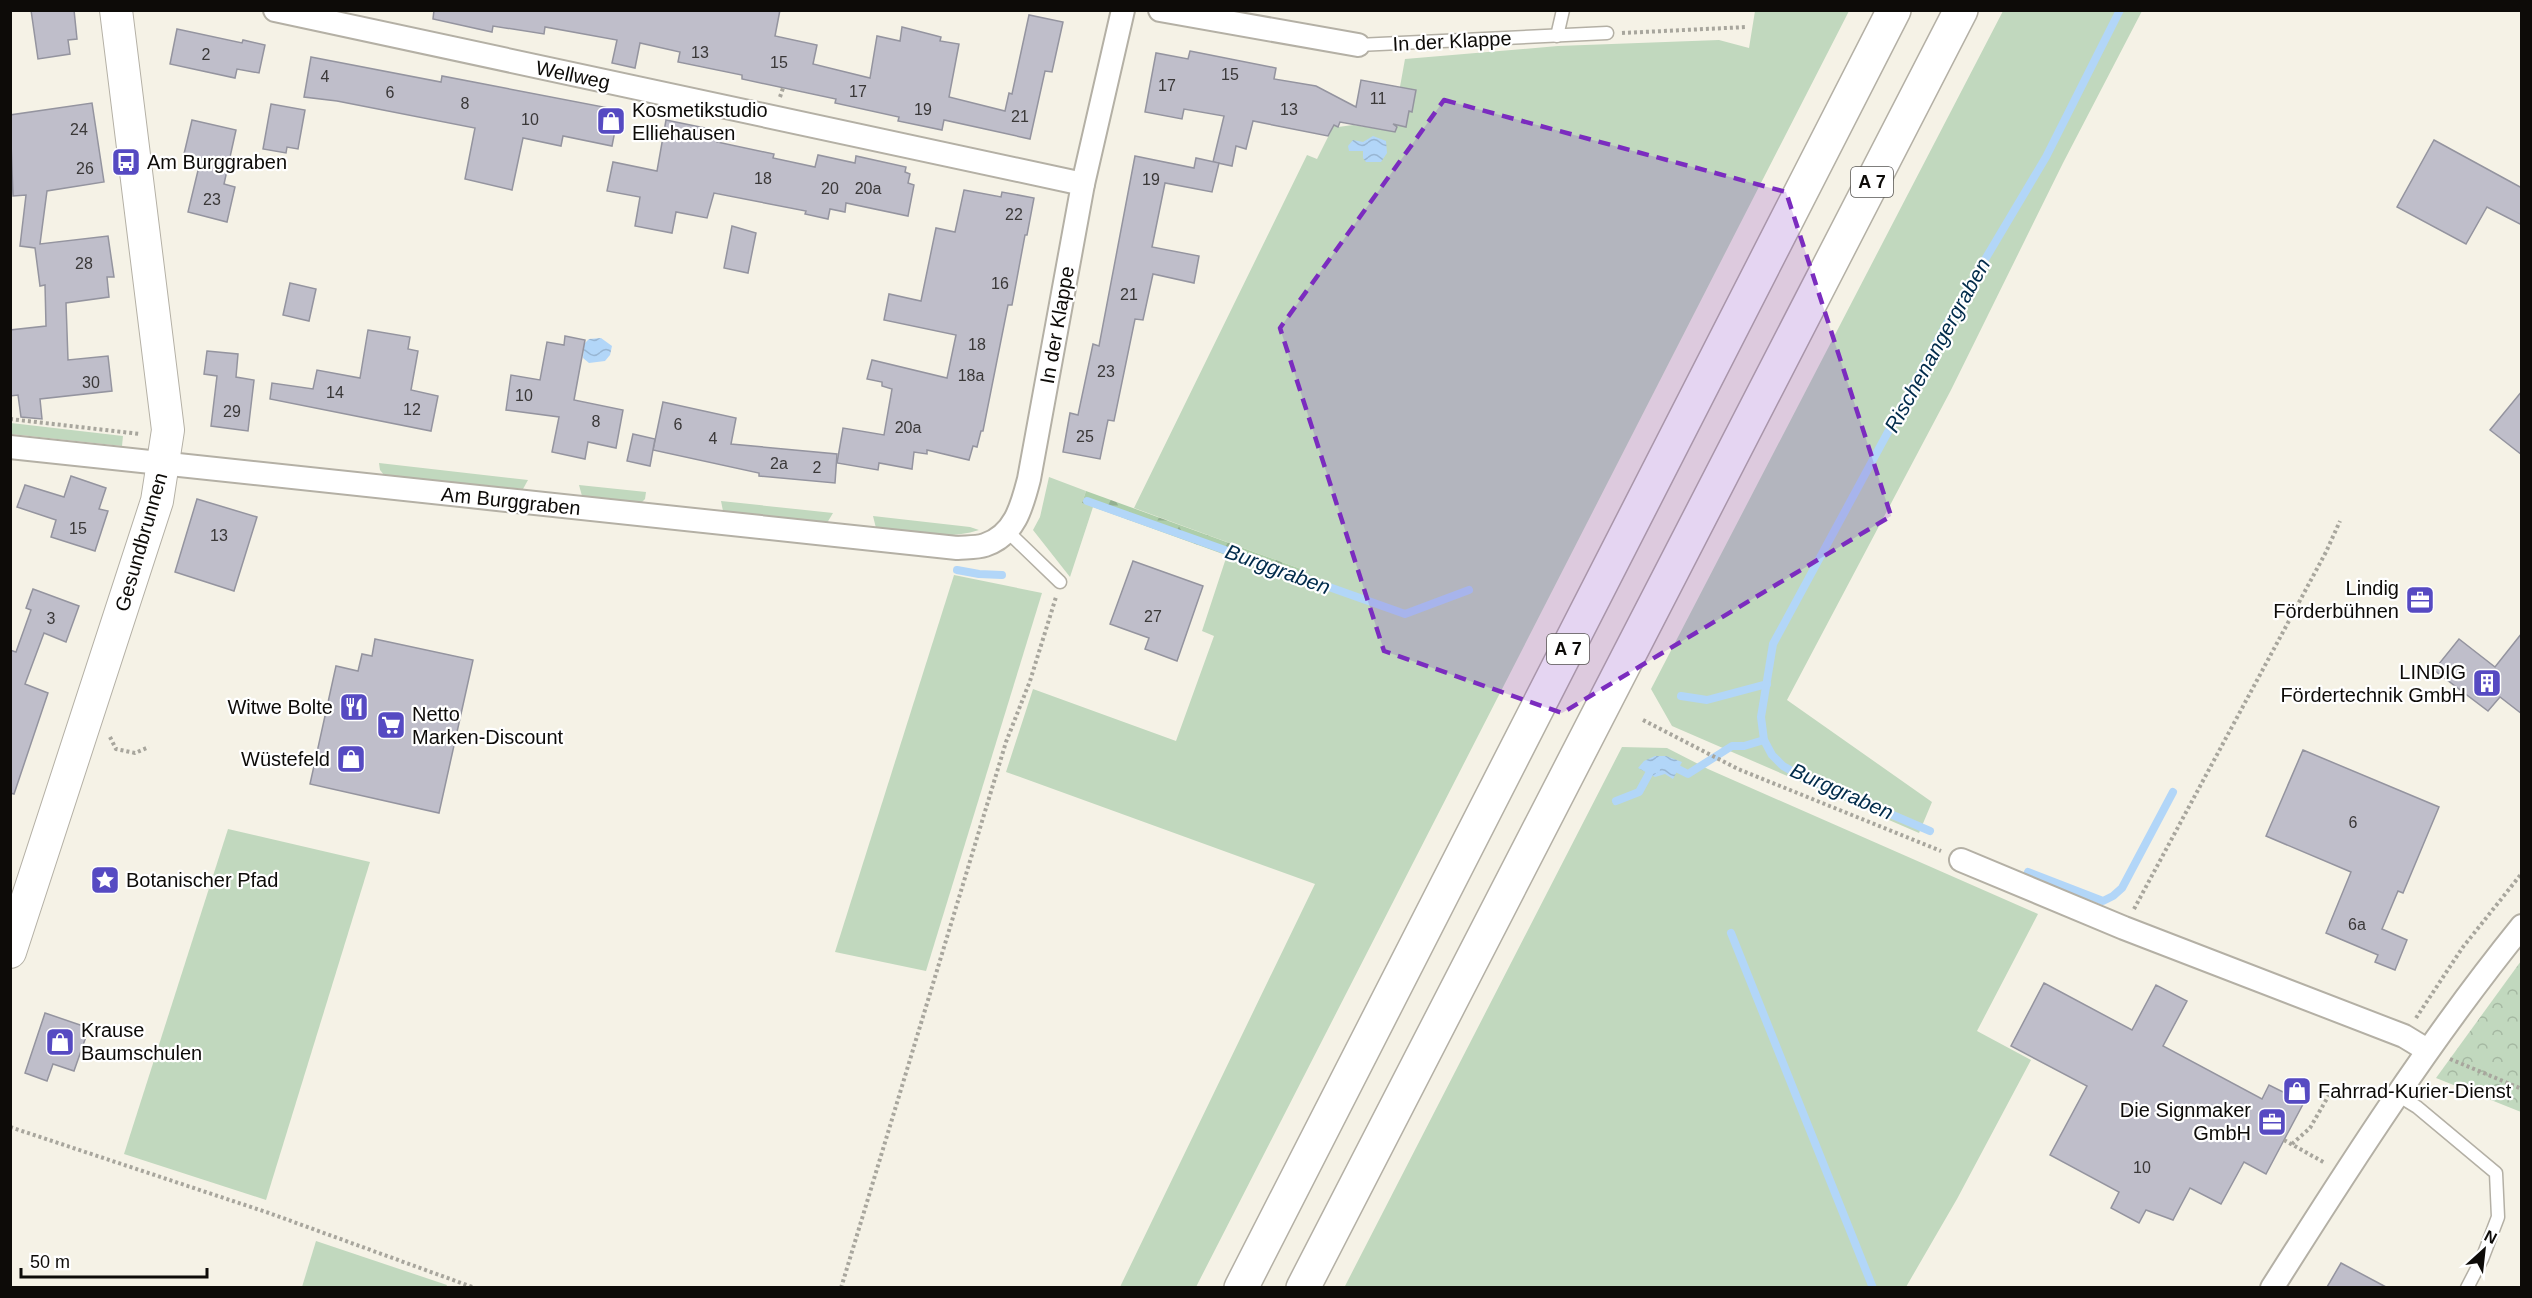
<svg xmlns="http://www.w3.org/2000/svg" width="2532" height="1298" font-family="Helvetica,sans-serif">
	<defs>
		<pattern id="forest-firs" width="22" height="20" patternUnits="userSpaceOnUse" patternTransform="scale(1.5)"><rect width="22" height="20" fill="#aeceaa"/><path d="M5 1l3.5 6h-7zM16 11l3.5 6h-7z" fill="#94b091"/></pattern>
		<pattern id="park-crowns" width="20" height="18" patternUnits="userSpaceOnUse" patternTransform="scale(1.5)"><rect width="20" height="18" fill="#c1d8be"/><path d="M2 6a3 3 0 1 1 6 0M12 15a3 3 0 1 1 6 0" fill="none" stroke="#a5b8a2"/></pattern>
		<pattern id="water-waves" width="16" height="10" patternUnits="userSpaceOnUse" patternTransform="scale(1.5)"><rect width="16" height="10" fill="#b2d6f8"/><path d="M0 5q4-4 8 0t8 0" fill="none" stroke="#98b6d3"/></pattern>
	</defs>
	<rect width="100%" height="100%" fill="#f5f2e6"/>
	<g fill="#c1d8be">
		<path d="M1755,11H1849L1196,1287H1120L1315,884L1006,772L1033,689L1176,741L1214,636L1202,631L1227,555L1296,580L1301,569L1134,508L1307,155L1317,159L1334,125L1338,127L1353,125L1392,131L1405,59L1558,46L1719,40L1749,48Z"/>
		<path d="M2003,11H2142L2063,163L1951,390L1787,700L1932,802L1919,833L1672,726L1651,689Z"/>
		<path d="M11,423L123,436L122,446L11,434Z"/>
		<path d="M379,463L528,480L523,489L384,475L380,470Z"/>
		<path d="M1049,477L1086,491L1082,503L1093,507L1070,577L1033,530L1040,517Z"/>
		<path d="M579,485L646,492L645,499L641,503L582,496Z"/>
		<path d="M721,501L833,513L827,523L723,511Z"/>
		<path d="M873,516L970,527L979,530C946,541 910,532 876,528Z"/>
		<path d="M954,575L1042,593L926,971L835,952Z"/>
		<path d="M1622,747L1667,748L1708,769L2038,914L1977,1031L2031,1060L1957,1199L1906,1287L1344,1288Z"/>
		<path d="M228,829L370,862L266,1200L124,1154Z"/>
		<path d="M316,1241L447,1285L446,1287H302Z"/>
	</g>
	<path fill="url(#forest-firs)" d="M1086,491L1301,569L1295,580L1082,503Z"/>
	<path fill="url(#park-crowns)" d="M2521,961V1112L2436,1078Z"/>
	<g fill="url(#water-waves)">
		<path d="M1373,136L1386,141L1387,153L1381,162H1366L1363,158V151H1349L1348,146L1353,140L1363,142Z"/>
		<path d="M601,338L612,346L610,355L605,361L589,363L583,358L584,344L589,339Z"/>
		<path d="M1655,756H1666L1682,762L1673,779L1665,774L1655,777L1638,768L1644,761Z"/>
	</g>
	<g fill="none" stroke-linecap="round" stroke-linejoin="round">
		<g stroke="#b2d6f8" stroke-width="8">
			<path d="M1087,501L1405,614L1469,590"/>
			<path d="M957,570L979,574L1002,575"/>
			<path d="M1681,696L1707,700L1767,684"/>
			<path d="M1670,765L1688,774L1732,746H1744L1764,740"/>
			<path d="M1616,801L1639,792L1651,770L1656,769"/>
			<path d="M1930,831L1797,774L1783,766L1772,755L1764,740L1761,717L1773,644L1946,325L2046,157L2120,10"/>
			<path d="M2028,872L2103,901L2113,896L2122,888L2173,792"/>
			<path d="M1731,933L1873,1288"/>
		</g>
	</g>
	<g fill="#bfbeca" stroke="#94949f" stroke-width="1.5">
		<path d="M31,10H74L77,39L68,40L70,54L38,59Z"/>
		<path d="M434,10H780L775,36L817,45L813,64L870,78L877,36L900,41L902,27L941,37L940,41L959,44L949,97L1005,111L1009,93L1012,94L1029,15L1063,22L1052,72L1045,71L1030,139L944,120L942,130L898,121L899,117L835,103L836,99L742,79V75L678,62L680,52L640,43L635,68L612,63L617,40L545,27L544,34L493,26L492,32L433,19Z"/>
		<path d="M177,29L242,43L243,40L265,45L259,73L237,69L235,78L170,64Z"/>
		<path d="M1190,51L1276,68L1274,79L1316,86L1356,107L1361,80L1416,90L1412,112L1409,111L1406,127L1393,124L1397,127L1395,132L1340,122L1338,127L1334,125L1328,136L1253,121L1246,149L1236,146L1232,166L1213,162L1224,116L1184,109L1182,119L1145,112L1156,53L1188,59Z"/>
		<path d="M311,57L441,82L442,76L619,110L612,146L563,136L561,146L523,138L512,190L465,179L475,128L337,101L304,97Z"/>
		<path d="M92,103L104,182L47,191L40,244L108,236L114,277H107L109,297L66,303L68,360L108,356L112,391L40,399L42,419L21,417L18,395L10,396V330L46,326L45,285L40,286L35,248L20,246L26,195L13,196L10,115Z"/>
		<path d="M271,104L305,110L298,149L287,147L286,153L263,149Z"/>
		<path d="M192,120L236,130L224,184L235,187L227,222L188,212L201,158L184,154Z"/>
		<path d="M666,120L720,131L717,142L774,154L773,158L815,167L818,155L855,163L856,156L906,167L905,172L910,174L908,183L914,185L908,216L846,203L845,212L830,209L828,219L805,214L806,211L714,193L707,218L676,212L672,233L635,226L640,197L607,191L613,162L657,171Z"/>
		<path d="M2434,140L2522,188V225L2487,207L2466,244L2397,207Z"/>
		<path d="M1135,156L1194,168L1196,158L1219,163L1212,192L1165,183L1152,247L1199,256L1194,283L1153,274L1143,320L1135,319L1114,421L1108,420L1100,459L1063,452L1070,413L1078,415L1093,344L1099,346Z"/>
		<path d="M964,190L1001,197L1002,192L1034,198L1027,235H1025L1012,305H1008L983,431H981L977,447L973,446L969,460L927,450V454L914,452L912,469L879,463L878,470L837,463L843,428L884,435L892,389L882,386V382L867,379L872,360L947,378L956,335L884,320L889,294L921,301L936,228L955,232Z"/>
		<path d="M732,226L756,233L748,273L724,268Z"/>
		<path d="M290,283L316,289L309,321L283,315Z"/>
		<path d="M368,330L410,337L408,349L418,351L411,390L438,396L431,431L270,399L272,383L313,389L317,370L360,378Z"/>
		<path d="M565,336L585,340L574,400L623,410L616,448L588,442L585,459L552,452L559,417L506,410L511,375L540,380L547,342L564,345Z"/>
		<path d="M207,351L238,354L236,377L254,380L248,431L211,426L217,376L204,374Z"/>
		<path d="M2522,391V455L2490,430Z"/>
		<path d="M663,402L736,418L731,444L837,454L835,483L759,476V473L653,450Z"/>
		<path d="M633,434L655,439L650,466L627,461Z"/>
		<path d="M71,476L106,488L99,509L108,511L95,551L51,537L56,520L17,507L25,485L64,497Z"/>
		<path d="M197,499L257,517L234,591L175,572Z"/>
		<path d="M1133,561L1203,586L1177,661L1145,649L1149,638L1110,624Z"/>
		<path d="M33,589L79,606L66,642L44,633L25,684L48,693L14,794L10,793V650L16,652L31,610L26,608Z"/>
		<path d="M2522,633V714L2500,697L2488,711L2434,670L2459,639L2495,667Z"/>
		<path d="M375,639L473,660L439,813L310,784L336,666L358,671L362,654L372,656Z"/>
		<path d="M2303,750L2439,807L2403,893L2398,891L2382,929L2407,940L2395,970L2375,962L2378,955L2326,933L2351,872L2266,836Z"/>
		<path d="M2044,983L2132,1030L2156,985L2187,1001L2163,1046L2262,1099L2269,1085L2283,1092L2290,1080L2310,1091L2266,1174L2244,1162L2221,1204L2190,1188L2173,1220L2146,1210L2139,1223L2111,1208L2119,1192L2050,1155L2087,1086L2011,1046Z"/>
		<path d="M45,1013L89,1028L74,1071L53,1064L47,1081L25,1073Z"/>
		<path d="M2341,1263L2386,1287H2327Z"/>
	</g>
	<g fill="none" stroke-linecap="round" stroke-linejoin="round">
		<g stroke="#b4b0a5" stroke-width="15">
			<g id="lane">
				<path d="M1557,36L1563,10"/>
				<path d="M1358,45L1607,33"/>
				<path d="M1008,532L1060,582"/>
				<path d="M2396,1094L2417,1107L2496,1173L2498,1217L2482,1259L2467,1288"/>
			</g>
		</g>
		<g stroke="#b4b0a5" stroke-width="26">
			<g id="street">
				<path d="M275,10L1083,184"/>
				<path d="M1160,10L1358,45"/>
				<path d="M10,447L957,548C965,547 976,548 985,545C1015,535 1022,506 1029,479L1083,184L1123,10"/>
				<path d="M1961,860L2124,928L2404,1036L2427,1050"/>
				<path d="M2272,1288C2351,1163 2429,1041 2522,926"/>
			</g>
		</g>
		<g stroke="#b4b0a5" stroke-width="34">
			<path id="secondary" d="M10,952L157,501L168,430L116,10"/>
		</g>
		<g stroke="#b4b0a5" stroke-width="36">
			<g id="highway">
				<path d="M1241,1288L1894,10"/>
				<path d="M1303,1288L1961,10"/>
			</g>
		</g>
		<g stroke="#a8a69d" stroke-width="4" stroke-dasharray="3 3" stroke-linecap="butt">
			<path d="M1622,33L1747,27"/>
			<path d="M780,97L783,88"/>
			<path d="M10,419L140,434"/>
			<path d="M1643,720L1738,769L1941,851"/>
			<path d="M110,737L116,749L135,753L149,747"/>
			<path d="M2134,909L2326,552L2340,521"/>
			<path d="M2416,1018L2463,947L2522,873"/>
			<path d="M2450,1059L2522,1089"/>
			<path d="M10,1127L269,1213L475,1288"/>
			<path d="M2284,1140L2325,1163"/>
			<path d="M2292,1144L2310,1128L2333,1088"/>
			<path d="M841,1288L1006,742L1030,681L1056,597"/>
		</g>
		<use href="#lane" stroke="#fff" stroke-width="12"/>
		<use href="#street" stroke="#fff" stroke-width="22"/>
		<use href="#secondary" stroke="#fff" stroke-width="32"/>
		<use href="#highway" stroke="#fff" stroke-width="33"/>
	</g>
	<path fill="#7b2cbf" fill-opacity="0.2" stroke="#7b2cbf" stroke-width="4.5" stroke-dasharray="12 8" stroke-linejoin="round" d="M1444,100L1786,192L1891,516L1562,713L1384,651L1280,328Z"/>
	<defs>
		<g id="shop-square" transform="scale(1.5)"><rect x="-9" y="-9" width="18" height="18" rx="4" fill="#564ac2" stroke="#fff"/><path d="M-5-2.5h2.3a2.7 3.5 0 0 1 5.4 0H5L5.5 6h-11ZM-1.5-2.5h3a1.5 2.3 0 0 0-3 0Z" fill="#fff"/></g>
		<g id="bus-square" transform="scale(1.5)"><rect x="-9" y="-9" width="18" height="18" rx="4" fill="#564ac2" stroke="#fff"/><path d="M-5-6H5V4H4V6H2V4H-2V6H-4V4H-5ZM-3.5-4V0h7V-4ZM-3.5 1.2v1.5H-2V1.2ZM2 1.2v1.5H3.5V1.2Z" fill="#fff"/></g>
		<g id="office-square" transform="scale(1.5)"><rect x="-9" y="-9" width="18" height="18" rx="4" fill="#564ac2" stroke="#fff"/><path d="M-6-3h4V-5.5h4V-3h4V5H-6ZM-1-4.5V-3h2v-1.5ZM-6 0V1H6V0Z" fill="#fff"/></g>
		<g id="building-square" transform="scale(1.5)"><rect x="-9" y="-9" width="18" height="18" rx="4" fill="#564ac2" stroke="#fff"/><path d="M-4-6H4V6H1V3H-1V6H-4ZM-2.5-4.3h1.7v1.8h-1.7ZM.8-4.3h1.7v1.8H.8ZM-2.5-1h1.7V.8h-1.7ZM.8-1h1.7V.8H.8Z" fill="#fff"/></g>
		<g id="restaurant-square" transform="scale(1.5)"><rect x="-9" y="-9" width="18" height="18" rx="4" fill="#564ac2" stroke="#fff"/><path d="M-5-6h1v4h1v-4h1v4h1v-4h1v5L-1.5 .5V6h-2V.5L-5-1ZM5-6V6H3V1.5H1.5Q1.5-4 5-6Z" fill="#fff"/></g>
		<g id="supermarket-square" transform="scale(1.5)"><rect x="-9" y="-9" width="18" height="18" rx="4" fill="#564ac2" stroke="#fff"/><path d="M-6-5.5h2.5l.6 2H6L4.5 2H-2.5L-4.4-4H-6ZM-1.5 3.2a1.3 1.3 0 1 0 .1 0ZM3 3.2a1.3 1.3 0 1 0 .1 0Z" fill="#fff"/></g>
		<g id="sight-square" transform="scale(1.5)"><rect x="-9" y="-9" width="18" height="18" rx="4" fill="#564ac2" stroke="#fff"/><path d="M0-6L1.8-2.2L6-1.7L2.9 1.2L3.7 5.4L0 3.3L-3.7 5.4L-2.9 1.2L-6-1.7L-1.8-2.2Z" fill="#fff"/></g>
	</defs>
	<g fill-rule="evenodd">
		<use href="#shop-square" x="611" y="121"/>
		<use href="#bus-square" x="126" y="162"/>
		<use href="#office-square" x="2420" y="600"/>
		<use href="#building-square" x="2487" y="683"/>
		<use href="#restaurant-square" x="354" y="707"/>
		<use href="#supermarket-square" x="391" y="725"/>
		<use href="#shop-square" x="351" y="759"/>
		<use href="#sight-square" x="105" y="880"/>
		<use href="#shop-square" x="60" y="1042"/>
		<use href="#shop-square" x="2297" y="1091"/>
		<use href="#office-square" x="2272" y="1122"/>
	</g>
	<g text-anchor="middle" dominant-baseline="central" stroke-width="4.5" stroke-linejoin="round" paint-order="stroke">
		<g font-size="16" fill="#3a3838">
			<text x="700" y="52">13</text>
			<text x="206" y="54">2</text>
			<text x="779" y="62">15</text>
			<text x="1230" y="74">15</text>
			<text x="325" y="76">4</text>
			<text x="1167" y="85">17</text>
			<text x="858" y="91">17</text>
			<text x="390" y="92">6</text>
			<text x="1378" y="98">11</text>
			<text x="465" y="103">8</text>
			<text x="923" y="109">19</text>
			<text x="1289" y="109">13</text>
			<text x="1020" y="116">21</text>
			<text x="530" y="119">10</text>
			<text x="79" y="129">24</text>
			<text x="85" y="168">26</text>
			<text x="763" y="178">18</text>
			<text x="1151" y="179">19</text>
			<text x="830" y="188">20</text>
			<text x="868" y="188">20a</text>
			<text x="212" y="199">23</text>
			<text x="1014" y="214">22</text>
			<text x="84" y="263">28</text>
			<text x="1000" y="283">16</text>
			<text x="1129" y="294">21</text>
			<text x="977" y="344">18</text>
			<text x="1106" y="371">23</text>
			<text x="971" y="375">18a</text>
			<text x="91" y="382">30</text>
			<text x="335" y="392">14</text>
			<text x="524" y="395">10</text>
			<text x="412" y="409">12</text>
			<text x="232" y="411">29</text>
			<text x="596" y="421">8</text>
			<text x="678" y="424">6</text>
			<text x="908" y="427">20a</text>
			<text x="1085" y="436">25</text>
			<text x="713" y="438">4</text>
			<text x="779" y="463">2a</text>
			<text x="817" y="467">2</text>
			<text x="78" y="528">15</text>
			<text x="219" y="535">13</text>
			<text x="1153" y="616">27</text>
			<text x="51" y="618">3</text>
			<text x="2353" y="822">6</text>
			<text x="2357" y="924">6a</text>
			<text x="2142" y="1167">10</text>
		</g>
		<g fill="#fff" stroke="#565452" stroke-width="1.5">
			<rect x="1851" y="167" width="42" height="30" rx="4.5"/>
			<rect x="1547" y="634" width="42" height="30" rx="4.5"/>
		</g>
		<g font-size="18" font-weight="bold" fill="#0d0b08">
			<text x="1872" y="182">A 7</text>
			<text x="1568" y="649">A 7</text>
		</g>
		<g font-size="20" fill="#0d0b08" stroke="#fff">
			<text transform="translate(1452 41) rotate(-3)">In der Klappe</text>
			<text transform="translate(573 75) rotate(12)">Wellweg</text>
			<text transform="translate(1057 325) rotate(-80)">In der Klappe</text>
			<text transform="translate(511 501) rotate(6)">Am Burggraben</text>
			<text transform="translate(141 542) rotate(-74)">Gesundbrunnen</text>
		</g>
		<g font-size="20" fill="#0d0b08" stroke="#fff" text-anchor="start">
			<text x="632" y="110">Kosmetikstudio<tspan x="632" dy="23">Elliehausen</tspan></text>
			<text x="147" y="162">Am Burggraben</text>
			<text x="2399" y="588" text-anchor="end">Lindig<tspan x="2399" dy="23">Förderbühnen</tspan></text>
			<text x="2466" y="672" text-anchor="end">LINDIG<tspan x="2466" dy="23">Fördertechnik GmbH</tspan></text>
			<text x="333" y="707" text-anchor="end">Witwe Bolte</text>
			<text x="412" y="714">Netto<tspan x="412" dy="23">Marken-Discount</tspan></text>
			<text x="330" y="759" text-anchor="end">Wüstefeld</text>
			<text x="126" y="880">Botanischer Pfad</text>
			<text x="81" y="1030">Krause<tspan x="81" dy="23">Baumschulen</tspan></text>
			<text x="2318" y="1091">Fahrrad-Kurier-Dienst</text>
			<text x="2251" y="1110" text-anchor="end">Die Signmaker<tspan x="2251" dy="23">GmbH</tspan></text>
		</g>
		<g font-size="21" font-style="italic" fill="#012b4b" stroke="#fff">
			<text transform="translate(1937 345) rotate(-61)">Rischenangergraben</text>
			<text transform="translate(1278 569) rotate(20)">Burggraben</text>
			<text transform="translate(1842 791) rotate(24)">Burggraben</text>
		</g>
	</g>
	<rect width="2532" height="1298" fill="none" stroke="#0d0b08" stroke-width="24"/>
	<g transform="translate(2484 1250) rotate(27)" stroke="#ffffff" stroke-width="4.5" paint-order="stroke">
	<path d="M0-4.5L10 22L0 15L-10 22Z" fill="#0d0b08"/>
	<text y="-9" font-size="16" font-weight="bold" text-anchor="middle" fill="#0d0b08">N</text>
	</g>
	<path d="M21 1268v9h186v-9" fill="none" stroke="#0d0b08" stroke-width="3"/>
	<text x="30" y="1268" font-size="18" fill="#0d0b08" stroke="#ffffff" stroke-width="4.5" paint-order="stroke">50 m</text>
</svg>
